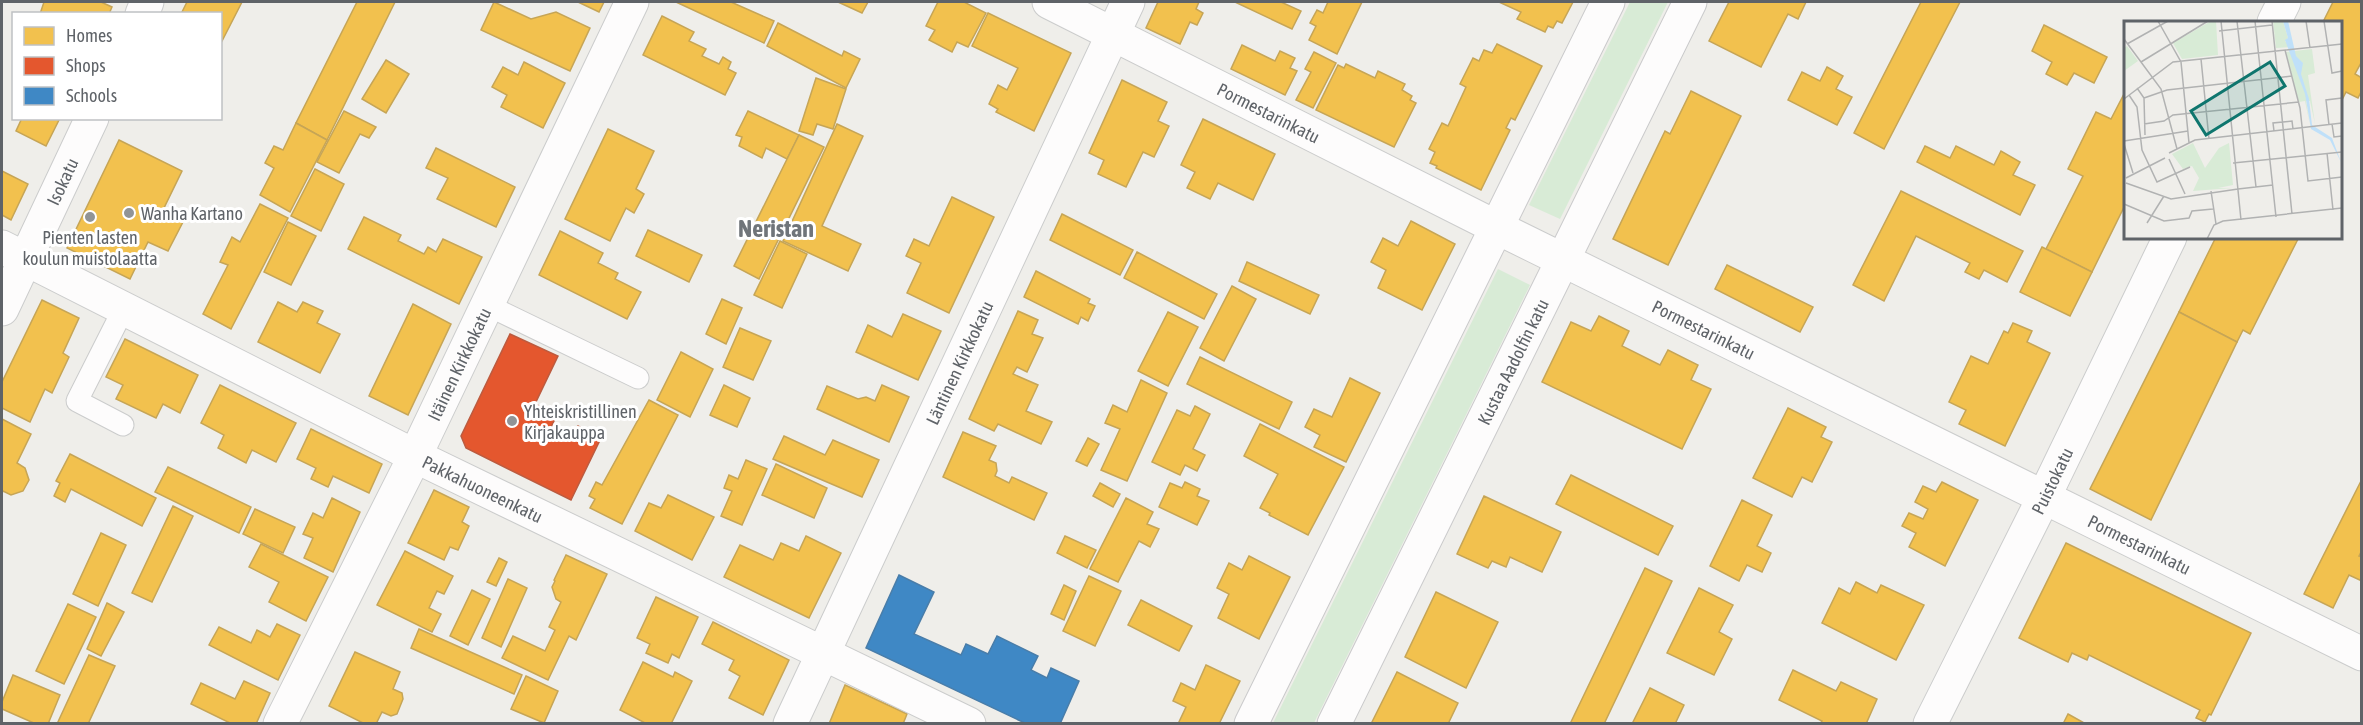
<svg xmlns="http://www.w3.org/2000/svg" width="2363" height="725" font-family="'Asap Condensed',sans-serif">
	<rect width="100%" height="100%" fill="#efeeea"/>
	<g fill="#d8ebd6">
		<path d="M1630,2H1668L1560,219L1529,205Z"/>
		<path d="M1498,269L1530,285L1314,723H1273Z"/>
	</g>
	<g fill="#f2c14e" stroke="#c6a556" stroke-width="1.5">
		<path d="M44,2H101L112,7L109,14H40Z"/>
		<path d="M187,2H242L220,45V14H181Z"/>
		<path d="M357,2H395L327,140L296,123Z"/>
		<path d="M494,2L531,19L556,12L590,28L570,71L481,30Z"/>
		<path d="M578,2H604L599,12Z"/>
		<path d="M676,2H731L774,21L764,43Z"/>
		<path d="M838,2H868L862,13Z"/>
		<path d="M938,2H964L986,13L968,47L957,42L952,52L929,40L935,30L926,26Z"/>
		<path d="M1158,2H1199L1196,9L1203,13L1197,25L1190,22L1180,44L1146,28Z"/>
		<path d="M1235,2H1281L1301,11L1292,29Z"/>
		<path d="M1328,2H1362L1337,54L1309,40L1316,26L1310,23L1317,10L1323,13Z"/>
		<path d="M1499,2H1573L1562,23L1557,21L1553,28L1548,26L1545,32L1517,19L1521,12Z"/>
		<path d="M1729,2H1806L1798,19L1788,14L1761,67L1709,41Z"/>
		<path d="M1921,2H1960L1884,149L1854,133Z"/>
		<path d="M2333,2H2362V61L2355,74L2362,78V90L2358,98L2346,92L2340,104V22H2323Z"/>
		<path d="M988,13L1071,53L1034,131L996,112L998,109L989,104L998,85L1007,90L1018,68L972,46Z"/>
		<path d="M662,16L694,32L689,41L706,49L702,56L719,64L723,57L731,62L728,69L736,73L725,95L643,55Z"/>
		<path d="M778,23L842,56L844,51L860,59L846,88L767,46Z"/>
		<path d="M2044,25L2107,57L2094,83L2074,73L2067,85L2046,74L2052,62L2032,51Z"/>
		<path d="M1497,44L1542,66L1515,120L1511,118L1506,128L1510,130L1481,190L1436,168L1437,166L1430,163L1435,152L1429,149L1442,123L1448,126L1466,87L1460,84L1473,58L1479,61L1484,50L1492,53Z"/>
		<path d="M1242,45L1275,61L1280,51L1295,58L1290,68L1297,71L1285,95L1231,69Z"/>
		<path d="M1314,52L1336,63L1313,108L1296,100L1311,72L1305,69Z"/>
		<path d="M386,60L409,74L386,113L362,99Z"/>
		<path d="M524,62L565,83L543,128L501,107L507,95L492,87L503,67L518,75Z"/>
		<path d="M1346,64L1375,78L1378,71L1405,84L1402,90L1412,96L1410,100L1416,103L1394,147L1316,110L1338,65L1344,68Z"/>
		<path d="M1827,67L1843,76L1836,89L1852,97L1837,125L1788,100L1802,72L1820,81Z"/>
		<path d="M816,78L846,89L833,129L817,124L813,135L799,131Z"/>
		<path d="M1122,80L1167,102L1158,121L1169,126L1154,157L1143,152L1126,187L1098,174L1104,160L1089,153Z"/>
		<path d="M2126,90V203L2092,272L2046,249L2083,176L2068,169L2096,112L2111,119Z"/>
		<path d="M1691,91L1741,116L1668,265L1613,239L1665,131L1670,134Z"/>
		<path d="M344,111L376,127L369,138L360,134L339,173L317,162Z"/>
		<path d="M748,111L799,135L787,159L766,148L762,158L739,146L742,137L736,135Z"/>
		<path d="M22,118H60L46,146L16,131Z"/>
		<path d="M1203,119L1275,154L1253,200L1218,183L1210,199L1187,188L1195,172L1181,165Z"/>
		<path d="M296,123L327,140L290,212L260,195L274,168L265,163L274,146L283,150Z"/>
		<path d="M837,124L863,136L822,226L861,244L848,271L783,241Z"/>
		<path d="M608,129L654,151L636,189L644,194L634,213L626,208L610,241L565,219Z"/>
		<path d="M799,135L824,147L759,279L734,266Z"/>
		<path d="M119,140L182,171L164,208L185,218L168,251L148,242L130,279L67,248Z"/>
		<path d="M1925,146L1950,158L1956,146L1994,165L2001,151L2020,162L2013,175L2035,185L2020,215L1917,162Z"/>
		<path d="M436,148L515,187L496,227L437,199L448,178L426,168Z"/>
		<path d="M315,169L344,184L321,231L291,216Z"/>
		<path d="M2,171L28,184L11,220L2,215Z"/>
		<path d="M1901,191L2023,251L2007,282L1984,270L1979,279L1965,272L1970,263L1916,236L1884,301L1853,285Z"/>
		<path d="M952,197L994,217L949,313L907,293L921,263L906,256L914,239L929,246Z"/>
		<path d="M260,204L288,218L231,329L203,314L228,265L220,262L232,237L240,242Z"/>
		<path d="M1062,214L1133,250L1120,275L1050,240Z"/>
		<path d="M364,217L401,235L398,241L424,254L428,247L436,252L443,239L482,257L459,304L348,249Z"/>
		<path d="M1411,221L1455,244L1422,310L1378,288L1386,270L1371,262L1383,238L1398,246Z"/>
		<path d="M288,222L316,236L291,285L264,272Z"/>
		<path d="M648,230L702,255L689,282L636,256Z"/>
		<path d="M560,231L603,253L598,263L618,273L615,279L641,292L627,319L539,275Z"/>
		<path d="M2216,237H2299L2250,334L2243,330L2237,342L2179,312Z"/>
		<path d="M780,241L807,254L782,308L754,295Z"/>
		<path d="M2042,247L2092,272L2070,316L2020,292Z"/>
		<path d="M1137,252L1217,294L1204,319L1124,278Z"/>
		<path d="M1247,262L1319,295L1310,314L1239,281Z"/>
		<path d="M1727,265L1813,307L1800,332L1715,289Z"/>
		<path d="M1036,271L1090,299L1088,303L1095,306L1088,321L1081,317L1078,324L1024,297Z"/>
		<path d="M1232,286L1256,299L1224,361L1200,348Z"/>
		<path d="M722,299L742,308L726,344L706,334Z"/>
		<path d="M42,300L79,318L63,353L69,357L52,393L45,389L30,422L2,408V382Z"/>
		<path d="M278,302L297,312L303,302L323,311L317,323L340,334L320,373L258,342Z"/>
		<path d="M413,304L451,324L408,415L369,396Z"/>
		<path d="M1018,311L1038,320L1032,334L1043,338L1027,372L1017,367L1013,374L1038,385L1026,411L1052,422L1041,444L998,424L994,431L969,419Z"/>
		<path d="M1168,312L1198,327L1168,386L1138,371Z"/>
		<path d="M2179,312L2237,342L2151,520L2090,489Z"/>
		<path d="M903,314L941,331L918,380L856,352L868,325L892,337Z"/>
		<path d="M1599,316L1629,331L1622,346L1660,365L1668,350L1698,365L1691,380L1711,389L1682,449L1542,382L1571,322L1591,331Z"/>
		<path d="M2013,323L2032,331L2027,342L2050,353L2005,446L1959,424L1966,410L1949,402L1971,356L1988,364L2004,331L2008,333Z"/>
		<path d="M740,328L771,341L753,380L723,367Z"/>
		<path d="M125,339L198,375L180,413L163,404L156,418L116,399L123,385L106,377Z"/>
		<path d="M681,352L713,369L690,417L657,400Z"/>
		<path d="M1200,357L1292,402L1279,429L1187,384Z"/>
		<path d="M1350,378L1380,393L1346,462L1314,447L1320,435L1305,427L1314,409L1332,417Z"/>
		<path d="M1141,380L1167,393L1127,481L1101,470L1120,429L1105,423L1113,405L1127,412Z"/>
		<path d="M220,385L296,423L276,462L252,450L246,463L218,448L224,435L201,423Z"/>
		<path d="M724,385L750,398L737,427L710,415Z"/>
		<path d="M882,385L909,397L889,442L817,409L827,386L858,399L866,397L875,401Z"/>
		<path d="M649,400L678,415L622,524L590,508L595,499L589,496L596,482L602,485Z"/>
		<path d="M1195,406L1210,414L1193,449L1205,455L1197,471L1185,465L1180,475L1152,462L1177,410L1190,416Z"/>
		<path d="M1788,408L1826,427L1821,437L1832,442L1812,482L1802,477L1792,497L1753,478Z"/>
		<path d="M2,419L31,434L17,463L25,468L29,480L23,491L11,495L3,491L2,493Z"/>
		<path d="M1260,424L1344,467L1308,535L1269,515L1270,513L1260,508L1278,474L1244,456Z"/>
		<path d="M311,429L382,464L369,493L333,476L328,487L311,479L316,468L297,459Z"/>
		<path d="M963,432L996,446L989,460L996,463L997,471L995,476L1009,483L1012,477L1047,493L1034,520L943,477Z"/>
		<path d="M784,436L825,455L833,440L879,460L862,497L773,459Z"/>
		<path d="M1088,438L1099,444L1087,466L1076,461Z"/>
		<path d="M70,454L156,498L142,526L71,489L65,502L54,496L60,483L56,481Z"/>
		<path d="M746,460L767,469L742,525L721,516L732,491L724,488L729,475L738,479Z"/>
		<path d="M776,464L827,488L814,518L762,495Z"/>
		<path d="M168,467L251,507L239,533L155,492Z"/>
		<path d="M1571,475L1673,526L1658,555L1556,504Z"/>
		<path d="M2362,479V550L2359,556L2362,557V581L2349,575L2333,608L2304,594Z"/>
		<path d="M1185,482L1200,489L1197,496L1209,501L1197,525L1159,507L1170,483L1182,488Z"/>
		<path d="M1942,482L1978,500L1945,566L1909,547L1916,533L1902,526L1909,513L1923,519L1928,509L1915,502L1923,486L1936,492Z"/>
		<path d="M1100,483L1120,494L1113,507L1093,496Z"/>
		<path d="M434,490L469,507L462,522L469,526L458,550L450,547L444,560L408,543Z"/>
		<path d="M668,495L714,517L692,560L635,531L649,503L661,508Z"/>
		<path d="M1484,496L1561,532L1542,572L1510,557L1506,567L1492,561L1488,568L1457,554Z"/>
		<path d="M332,498L360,512L333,572L304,558L313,538L303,534L313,513L323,518Z"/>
		<path d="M1126,498L1153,512L1147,524L1159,529L1150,547L1139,541L1118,582L1090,569Z"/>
		<path d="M1742,500L1772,515L1757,546L1771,553L1762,572L1747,565L1739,581L1710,566Z"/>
		<path d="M173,506L193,516L152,602L132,593Z"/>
		<path d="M255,509L295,527L283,553L243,534Z"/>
		<path d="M101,533L126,545L98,606L73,594Z"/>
		<path d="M806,536L841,553L809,618L724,577L740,545L773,560L781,543L799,551Z"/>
		<path d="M1065,536L1096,550L1087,568L1057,553Z"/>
		<path d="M2066,543L2251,633L2211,715L2209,714L2205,722L2196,718L2200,710L2089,655L2087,660L2072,653L2068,662L2019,638Z"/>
		<path d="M261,544L328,577L306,621L269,602L279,582L249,567Z"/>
		<path d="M405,551L453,576L444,594L437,591L429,608L441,614L432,632L377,605Z"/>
		<path d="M566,555L607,574L576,640L569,636L548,680L502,658L513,636L545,651L555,630L549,627L561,602L556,599L552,587L555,581L554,580Z"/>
		<path d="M1249,556L1290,577L1259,639L1218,618L1229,594L1217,588L1229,563L1242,570Z"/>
		<path d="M499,558L507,562L496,586L487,582Z"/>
		<path d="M1645,568L1672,581L1604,724H1570Z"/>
		<path d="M1089,576L1121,591L1095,646L1063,631Z"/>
		<path d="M508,579L527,588L501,647L482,638Z"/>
		<path d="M1856,582L1877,593L1881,585L1924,605L1896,660L1822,623L1839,588L1850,594Z"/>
		<path d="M1064,585L1076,591L1064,620L1051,614Z"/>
		<path d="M1699,588L1733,605L1719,632L1732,639L1714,675L1667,653Z"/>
		<path d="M472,590L490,599L468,645L450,636Z"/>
		<path d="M1436,592L1498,622L1466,688L1405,657Z"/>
		<path d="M656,597L698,617L679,658L672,654L668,663L646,653L650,644L637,638Z"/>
		<path d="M1141,600L1192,626L1179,651L1128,625Z"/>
		<path d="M107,603L124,612L101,656L87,649Z"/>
		<path d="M68,604L96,617L64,684L36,671Z"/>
		<path d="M713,622L789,660L763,715L729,698L740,676L729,670L734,660L702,644Z"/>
		<path d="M277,624L300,635L278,680L209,645L219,627L251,643L257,630L270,637Z"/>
		<path d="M419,629L522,675L514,694L411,648Z"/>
		<path d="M355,652L400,672L393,689L402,693L403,699L397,714L391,716L382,712L376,724H365L329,706Z"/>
		<path d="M89,655L115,666L88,724H57Z"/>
		<path d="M643,662L673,677L675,672L692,681L671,724H647L620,710Z"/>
		<path d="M1206,665L1240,681L1219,724H1178L1186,707L1173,701L1181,683L1195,690Z"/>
		<path d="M1793,670L1836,691L1841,682L1877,699L1866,724H1820L1822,721L1779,700Z"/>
		<path d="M1397,672L1458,703L1448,724H1371Z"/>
		<path d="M13,675L60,695L48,724H36L2,709V702Z"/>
		<path d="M526,676L558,691L544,723L511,709Z"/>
		<path d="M244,681L270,693L256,724H232L191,704L201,683L235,699Z"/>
		<path d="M845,685L907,714L903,724H829Z"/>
		<path d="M1650,688L1684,705L1675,724H1632Z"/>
		<path d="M2068,714L2086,724H2063Z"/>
	</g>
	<path fill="#e4572e" stroke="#bc5b3f" stroke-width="1.5" d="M510,334L558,356L535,404L557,415L551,427L572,437L578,426L601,438L571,500L466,448L461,436Z"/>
	<path fill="#3f88c5" stroke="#497da9" stroke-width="1.5" d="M899,575L934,592L914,634L961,655L966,644L988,654L997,636L1038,656L1031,670L1047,678L1051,668L1079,681L1060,724H1027L866,648Z"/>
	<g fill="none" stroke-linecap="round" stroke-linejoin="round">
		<g stroke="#cbcccc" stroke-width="23">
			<g id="lane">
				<path d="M487,305L638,378"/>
				<path d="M123,425L77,401L124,308"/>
			</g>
		</g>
		<g stroke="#cbcccc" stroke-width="35">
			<g id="street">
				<path id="s1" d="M1049,2L1496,227L2362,654"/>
				<path d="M142,14L147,2"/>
				<path d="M2274,22L2284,2"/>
				<path id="s2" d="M2,247L415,456L969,724"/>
				<path id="s3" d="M2,309L92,118"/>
				<path id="s4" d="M280,724L415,456L632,2"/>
				<path id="s5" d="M790,724L1128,2"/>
				<path id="s6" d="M1930,724L2044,497L2170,237"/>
			</g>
		</g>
		<g stroke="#cacacb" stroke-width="35">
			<g id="secondary">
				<path d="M1251,724L1608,2"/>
				<path id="s7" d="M1334,724L1690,2"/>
			</g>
		</g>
		<use href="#lane" stroke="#fdfcfc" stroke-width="21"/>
		<use href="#street" stroke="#fdfcfc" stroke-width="33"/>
		<use href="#secondary" stroke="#fdfcfc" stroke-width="33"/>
	</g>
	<g fill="#919496" stroke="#fff" stroke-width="2">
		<circle cx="129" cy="213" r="6"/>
		<circle cx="90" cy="217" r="6"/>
		<circle cx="512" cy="421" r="6"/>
	</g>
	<g text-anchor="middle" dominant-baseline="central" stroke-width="6" stroke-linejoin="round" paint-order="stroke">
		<g font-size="18" fill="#5f6368" stroke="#fff">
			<text stroke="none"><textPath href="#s1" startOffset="246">Pormestarinkatu</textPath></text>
			<text stroke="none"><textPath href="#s3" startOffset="141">Isokatu</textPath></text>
			<text stroke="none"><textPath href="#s1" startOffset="732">Pormestarinkatu</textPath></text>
			<text stroke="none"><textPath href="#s7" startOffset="404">Kustaa Aadolfin katu</textPath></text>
			<text stroke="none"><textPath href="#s5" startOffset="399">Läntinen Kirkkokatu</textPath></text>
			<text stroke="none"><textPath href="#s4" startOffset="402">Itäinen Kirkkokatu</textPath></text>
			<text stroke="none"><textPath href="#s6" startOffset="272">Puistokatu</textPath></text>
			<text stroke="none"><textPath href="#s2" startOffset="538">Pakkahuoneenkatu</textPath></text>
			<text stroke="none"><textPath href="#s1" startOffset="1218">Pormestarinkatu</textPath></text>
		</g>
		<g font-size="18" fill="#5f6368" stroke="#fff" text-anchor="start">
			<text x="141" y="213">Wanha Kartano</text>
			<text x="90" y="237" text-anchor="middle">Pienten lasten<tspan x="90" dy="21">koulun muistolaatta</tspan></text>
			<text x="524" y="411">Yhteiskristillinen<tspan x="524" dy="21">Kirjakauppa</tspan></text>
		</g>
		<g font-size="24" font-weight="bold" fill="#70757a" stroke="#fff">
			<text x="776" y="228">Neristan</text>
		</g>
	</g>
	<g transform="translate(2124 21)">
		<rect width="218" height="218" fill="#efeeea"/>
		<path d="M87,0H92L94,34L58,38L49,22ZM149,0H159L164,17L161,20L166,26L152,27ZM3,25L14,40L0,50V27ZM188,28L191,52L184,54L191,103L186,80H182L186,104L181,80L175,81L162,31ZM69,122L81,147L95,127L105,122L109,164L94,167H108L69,170L75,157L68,145L59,148L48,133Z" fill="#d8ebd6"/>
		<path d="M159,0H164L172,35L179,42L177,53L185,78L188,104L208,117L217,141L206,119L187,108L181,73L161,19L164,17Z" fill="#bfe0f9"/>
		<path fill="none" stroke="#b1b2b2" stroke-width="1.5" d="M34,0L57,41L65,122M97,0L117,199M113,0L132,166M131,0L152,196M148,0L168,193M182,0L186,27M200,0L208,52L218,50M95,10L148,4M0,18L37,68L53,128M3,23L44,0M161,29L176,87L184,160L218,156M77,38L85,118M17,41L84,0M13,67L20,77L21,114M5,74L13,86L18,129L33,161L66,146M20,77L43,69L168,55M0,78L49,41L218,23M20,103L40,100L49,94L175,81M208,103L210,116L218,115M205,104L202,79L218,77M150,110L149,102L168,100L169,108M0,120L64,110M0,123L9,152M45,132L71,119L218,102M203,132L209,189M45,138L61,173M109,142L218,131M2,157L41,137M2,162L47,178L114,168M114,168L149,164M87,170L92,203M0,183L40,200L65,197L68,190L89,188M23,202L40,175M83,218L90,204L99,200L218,187"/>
		<path fill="#0f766e" fill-opacity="0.15" stroke="#0f766e" stroke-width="3" d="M146,41L161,65L82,114L67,90Z"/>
		<rect width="218" height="218" fill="none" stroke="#5f6368" stroke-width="3"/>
	</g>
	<rect width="2363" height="725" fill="none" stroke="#5f6368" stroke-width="6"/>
	<rect x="12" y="12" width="210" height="108" fill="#ffffff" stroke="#bfc1c3" stroke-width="1.5"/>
	<rect x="24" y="27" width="30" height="18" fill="#f2c14e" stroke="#bfc1c3" stroke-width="1.5"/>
	<text x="66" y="42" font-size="18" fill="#5f6368">Homes</text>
	<rect x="24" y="57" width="30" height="18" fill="#e4572e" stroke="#bfc1c3" stroke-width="1.5"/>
	<text x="66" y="72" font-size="18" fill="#5f6368">Shops</text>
	<rect x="24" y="87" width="30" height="18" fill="#3f88c5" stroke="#bfc1c3" stroke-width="1.5"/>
	<text x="66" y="102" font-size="18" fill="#5f6368">Schools</text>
</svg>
